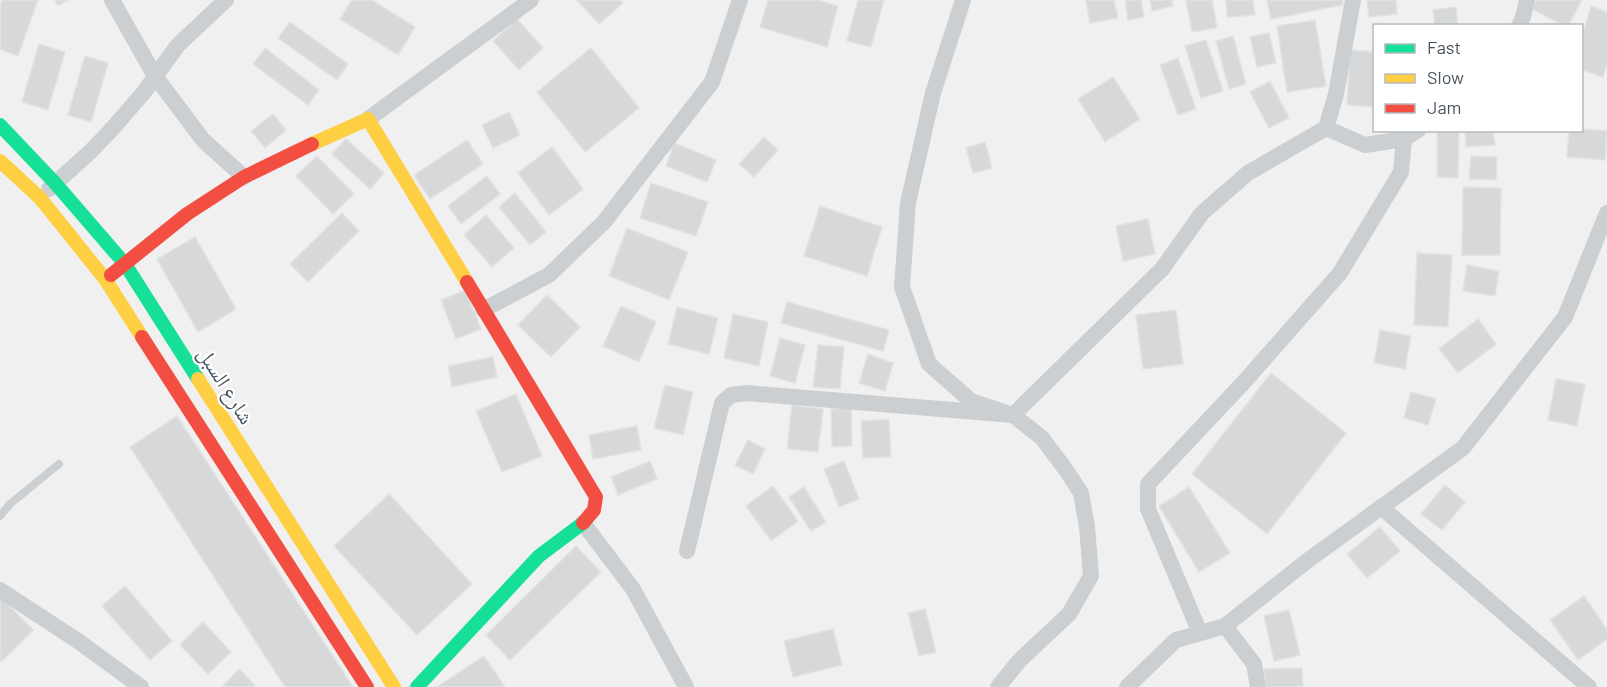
<svg xmlns="http://www.w3.org/2000/svg" width="1607" height="687" font-family="Barlow,'Noto Naskh Arabic',sans-serif">
	<rect width="100%" height="100%" fill="#f1f0f0"/>
	<g fill="#d7d8da" stroke="#e2e2e3" stroke-width="1.5">
		<path d="M2,0H38L18,56L0,49V7Z"/>
		<path d="M55,0H68L58,6Z"/>
		<path d="M352,0H372L415,27L398,55L340,19Z"/>
		<path d="M577,0H620L623,3L599,24Z"/>
		<path d="M768,0H817L838,6L827,47L760,27Z"/>
		<path d="M858,0H884L871,47L847,41Z"/>
		<path d="M1086,0H1114L1118,18L1090,23Z"/>
		<path d="M1125,0H1141L1144,17L1128,20Z"/>
		<path d="M1150,0H1172L1173,6L1152,11Z"/>
		<path d="M1186,0H1212L1217,28L1192,32Z"/>
		<path d="M1226,0H1253L1255,15L1227,17Z"/>
		<path d="M1267,0H1342L1343,5L1271,19Z"/>
		<path d="M1367,0H1396L1397,14L1369,17Z"/>
		<path d="M1537,0H1582L1568,26H1564L1532,9Z"/>
		<path d="M1591,6L1607,12V64L1603,77L1582,70V36Z"/>
		<path d="M1456,7L1458,26H1435L1433,10Z"/>
		<path d="M517,19L543,48L519,70L493,41Z"/>
		<path d="M1315,20L1326,86L1287,92L1277,26Z"/>
		<path d="M290,22L348,64L337,80L278,38Z"/>
		<path d="M1269,33L1276,63L1257,67L1250,37Z"/>
		<path d="M1233,36L1246,84L1229,89L1216,41Z"/>
		<path d="M1206,40L1223,91L1201,98L1185,46Z"/>
		<path d="M39,44L65,52L48,110L22,102Z"/>
		<path d="M265,48L319,90L308,105L253,64Z"/>
		<path d="M591,48L639,108L585,152L537,92Z"/>
		<path d="M1350,50L1374,52V107L1347,105Z"/>
		<path d="M85,56L108,63L91,122L68,115Z"/>
		<path d="M1178,58L1196,109L1178,115L1160,65Z"/>
		<path d="M1113,77L1140,119L1105,142L1078,99Z"/>
		<path d="M1270,81L1289,118L1269,128L1250,92Z"/>
		<path d="M509,112L520,135L493,148L482,125Z"/>
		<path d="M273,114L286,130L265,148L251,131Z"/>
		<path d="M1582,129L1607,131L1605,160L1567,157L1569,130Z"/>
		<path d="M1465,130H1493L1495,145L1466,147Z"/>
		<path d="M1437,132H1459L1458,178L1437,177Z"/>
		<path d="M764,137L778,150L754,177L739,164Z"/>
		<path d="M346,139L384,173L370,189L332,154Z"/>
		<path d="M467,140L483,164L430,199L414,175Z"/>
		<path d="M985,142L992,168L973,173L966,148Z"/>
		<path d="M674,143L716,160L707,182L666,166Z"/>
		<path d="M552,147L583,189L549,215L518,173Z"/>
		<path d="M317,156L354,194L333,214L296,176Z"/>
		<path d="M1471,156L1497,157L1496,180L1469,179Z"/>
		<path d="M487,176L500,194L461,224L448,206Z"/>
		<path d="M651,183L708,202L696,236L640,218Z"/>
		<path d="M1463,187L1501,188L1500,255H1462Z"/>
		<path d="M515,193L546,232L530,245L499,207Z"/>
		<path d="M820,206L882,227L867,276L804,256Z"/>
		<path d="M342,213L359,231L308,282L290,264Z"/>
		<path d="M486,215L514,248L492,267L464,235Z"/>
		<path d="M1148,219L1155,254L1123,261L1116,226Z"/>
		<path d="M627,228L688,252L669,300L609,276Z"/>
		<path d="M195,237L236,309L198,332L157,259Z"/>
		<path d="M1417,253L1452,255L1448,327L1414,325Z"/>
		<path d="M1467,265L1499,271L1495,296L1463,291Z"/>
		<path d="M465,290L481,329L456,339L441,300Z"/>
		<path d="M547,295L580,327L551,357L518,325Z"/>
		<path d="M787,302L889,330L883,351L781,323Z"/>
		<path d="M621,306L656,322L639,362L603,346Z"/>
		<path d="M677,307L718,318L709,354L668,344Z"/>
		<path d="M1176,310L1183,364L1143,369L1136,315Z"/>
		<path d="M733,314L768,322L759,366L724,358Z"/>
		<path d="M1478,319L1496,344L1458,373L1439,349Z"/>
		<path d="M1380,330L1411,336L1405,369L1374,363Z"/>
		<path d="M780,338L805,345L795,383L770,376Z"/>
		<path d="M818,345L844,347L840,389L813,387Z"/>
		<path d="M868,354L893,363L885,391L859,383Z"/>
		<path d="M493,357L497,377L452,387L448,366Z"/>
		<path d="M1271,373L1346,433L1267,534L1192,474Z"/>
		<path d="M1556,379L1585,384L1577,426L1548,420Z"/>
		<path d="M665,385L693,392L683,435L654,428Z"/>
		<path d="M1411,392L1436,399L1428,425L1404,418Z"/>
		<path d="M516,394L542,456L502,472L476,411Z"/>
		<path d="M792,405L823,409L818,452L787,449Z"/>
		<path d="M851,408L852,446L832,447L831,409Z"/>
		<path d="M177,416L353,687H285L130,447Z"/>
		<path d="M889,419L891,457L863,458L861,421Z"/>
		<path d="M637,426L641,450L593,459L589,435Z"/>
		<path d="M748,440L765,449L753,474L735,465Z"/>
		<path d="M650,461L657,479L618,495L611,477Z"/>
		<path d="M844,461L859,499L839,507L824,469Z"/>
		<path d="M1445,485L1465,502L1442,530L1421,514Z"/>
		<path d="M773,486L798,521L771,541L746,506Z"/>
		<path d="M804,487L826,522L811,531L789,497Z"/>
		<path d="M1189,487L1230,553L1199,572L1159,506Z"/>
		<path d="M389,494L472,584L417,635L334,546Z"/>
		<path d="M1380,527L1400,551L1367,578L1347,554Z"/>
		<path d="M576,546L601,572L510,660L486,635Z"/>
		<path d="M125,586L172,641L150,660L102,606Z"/>
		<path d="M0,596L33,630L1,662L0,661Z"/>
		<path d="M1584,596L1607,629V639L1578,660L1550,620Z"/>
		<path d="M925,609L936,652L919,656L908,613Z"/>
		<path d="M1289,610L1300,655L1274,661L1264,616Z"/>
		<path d="M203,622L231,652L208,674L180,645Z"/>
		<path d="M833,629L842,665L793,677L784,641Z"/>
		<path d="M484,656L505,687H437Z"/>
		<path d="M1302,668L1303,687H1265L1264,669Z"/>
		<path d="M239,669L255,685L253,687H222Z"/>
	</g>
	<g fill="none" stroke-linecap="round" stroke-linejoin="round">
		<path stroke="#cbcfd1" stroke-width="8" d="M0,516L10,504L59,464"/>
		<g stroke="#cbcfd1" stroke-width="16">
			<path d="M112,0L155,76L203,140L244,177"/>
			<path d="M963,0L933,93L908,203L902,287L929,364L971,401L1013,415L1042,438L1066,470L1081,493L1087,527L1091,576L1069,614L1019,661L998,687"/>
			<path d="M1519,26L1523,17L1527,0"/>
			<path d="M368,119L531,0"/>
			<path d="M1326,128L1365,145L1404,139L1418,130"/>
			<path d="M49,189L90,152L113,128L144,92L178,45L226,0"/>
			<path d="M483,310L549,275L604,222L712,82L740,0"/>
			<path d="M1381,507L1589,687"/>
			<path d="M583,523L633,589L686,687"/>
			<path d="M687,551L722,403L731,395L747,393L1013,415L1162,269L1202,213L1248,173L1326,128L1336,94L1353,0"/>
			<path d="M0,590L78,641L141,687"/>
			<path d="M1225,626L1307,561L1463,448L1565,317L1607,213"/>
			<path d="M1200,633L1148,509V484L1244,382L1340,273L1401,172L1404,139"/>
			<path d="M1127,687L1176,640L1225,626L1254,664L1258,687"/>
		</g>
		<g stroke="#16e098" stroke-width="14">
			<path d="M0,125L55,183L125,264L198,379"/>
			<path d="M417,687L539,556L583,523"/>
		</g>
		<g stroke="#ffcf43" stroke-width="14">
			<path d="M312,144L368,119L467,282"/>
			<path d="M0,161L40,198L105,279L142,337"/>
			<path d="M198,379L394,687"/>
		</g>
		<g stroke="#f24e42" stroke-width="14">
			<path d="M111,275L187,214L244,177L312,144"/>
			<path d="M467,282L596,497L594,510L583,523"/>
			<path d="M142,337L367,687"/>
		</g>
	</g>
	<g text-anchor="middle" dominant-baseline="central" stroke-width="4.5" stroke-linejoin="round" paint-order="stroke">
		<g font-size="21" fill="#45535e" stroke="#fff">
			<text transform="translate(227 385) rotate(58)">شارع السبل</text>
		</g>
	</g>
	<rect x="1373" y="24" width="210" height="108" fill="#ffffff" stroke="#b5babf" stroke-width="1.5"/>
	<rect x="1385" y="44" width="30" height="9" fill="#16e098" stroke="#b5babf" stroke-width="1.5"/>
	<text x="1427" y="54" font-size="18" fill="#45535e">Fast</text>
	<rect x="1385" y="74" width="30" height="9" fill="#ffcf43" stroke="#b5babf" stroke-width="1.5"/>
	<text x="1427" y="84" font-size="18" fill="#45535e">Slow</text>
	<rect x="1385" y="104" width="30" height="9" fill="#f24e42" stroke="#b5babf" stroke-width="1.5"/>
	<text x="1427" y="114" font-size="18" fill="#45535e">Jam</text>
</svg>
